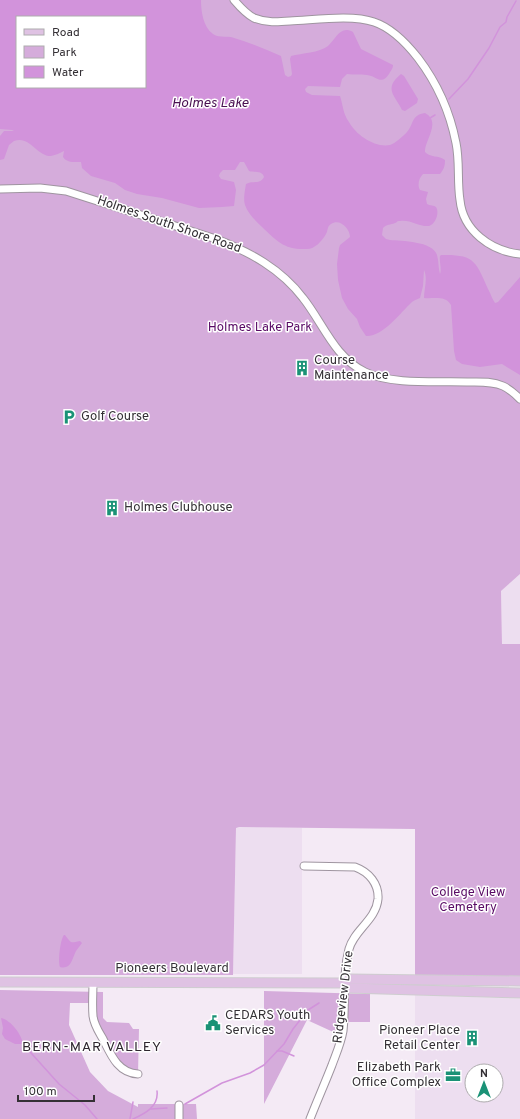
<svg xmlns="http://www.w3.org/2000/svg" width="520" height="1119" font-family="Overpass,sans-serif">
	<rect width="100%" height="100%" fill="#f4eaf5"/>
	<g fill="#eddef0" fill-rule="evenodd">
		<path d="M520,574V644L502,645L501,591Z"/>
		<path d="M236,827L302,828V974H233Z"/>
		<path d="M415,995L520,999V1119H415ZM472,1071H496V1095H472Z"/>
	</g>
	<g fill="#d5acdb" fill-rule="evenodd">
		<path d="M0,0H520V574L501,591L502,644H520V976H415V829L239,827L236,828L233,975H0ZM17,17H145V87H17Z"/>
		<path d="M0,990L103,992V1018L107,1022L129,1023L133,1029H139L138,1074L126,1071L96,1026L93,1003H70L69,1025L90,1072L108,1091L138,1107V1104H196L197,1119H0Z"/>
		<path d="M264,991L370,994V1022H343L342,1036L307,1020L264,1104Z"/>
	</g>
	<g fill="#d293db" fill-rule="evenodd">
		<path d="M0,0H201C201,11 203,27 213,34C218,38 225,36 231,37C248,42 265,49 281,56L285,75L288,77L291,76L292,74L290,59L291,56C302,53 319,53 328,46C336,39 340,25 353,32L361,49L393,65C393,69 391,70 389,74C381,86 377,76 367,75C360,74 354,75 347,74L342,79L340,87L308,86L305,89L306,92L312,95L340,96C343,105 343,114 349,122C356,135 375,148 390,145C396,143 403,136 407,132C414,124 411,115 425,113C442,122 424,141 425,152C430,158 439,155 445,160C445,166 444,169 440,174H423C419,178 417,185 420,190L428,192L426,199L427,204C430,206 434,205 436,207C440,213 435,225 429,226C419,227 410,219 400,221C396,221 398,222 395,223C390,225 387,224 383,228L382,235L386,239L390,240C401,241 433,241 437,255C439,261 438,268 440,274C442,269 439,262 440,256L441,255C474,254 476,261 488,289C491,294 492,299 495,303L498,302L520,277V375L502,364L480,367L462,364L456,360L454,351L451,305C445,295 434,299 424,298C424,289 428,279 424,270L423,286L420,298C418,299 414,300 412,302C400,313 383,337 366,336L360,327L357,319L348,309L342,298L338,280L337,264L339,248L340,245L350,237C350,229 340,218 331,224C327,226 328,231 326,234C322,241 315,249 307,249C284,250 277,241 262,227C256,221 248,214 245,205C243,199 245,190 246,184C252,180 260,185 264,177C262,170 254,173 249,171L244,162H240L235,170H223L220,173L219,176L221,179L234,182L236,190L234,206L222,207L199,208L162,198L137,194L125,190L115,183L91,176L82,168L81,162C74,162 67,163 63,157L64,151C60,153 56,155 51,156C36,156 30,135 14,141L9,145L4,159L0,160V136L4,131H14L12,130L0,129ZM17,17H145V87H17Z"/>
		<path d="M401,74L404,76L418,99L417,103L405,111L402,110C395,95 383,89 401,74Z"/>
		<path d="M64,935H65C72,944 70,943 80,941L82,943C80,946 78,948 76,951C72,959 71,970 60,967C58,961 60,940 64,935Z"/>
		<path d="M1,1018C11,1020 22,1035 23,1044H15L5,1039L2,1034L3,1028Z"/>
	</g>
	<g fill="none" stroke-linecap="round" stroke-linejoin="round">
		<g stroke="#d293db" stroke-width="1.5">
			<path d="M449,99L468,79L489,48L500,27L506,22L507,17L516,1"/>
			<path d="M430,118L435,115"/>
			<path d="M23,1044L59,1084L85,1105L97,1119"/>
			<path d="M277,1051H282L294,1056"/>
			<path d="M185,1104L222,1083L250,1073L264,1065L284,1044L293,1029L308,1010L319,1003"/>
			<path d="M151,1109L167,1108"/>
			<path d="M130,1119L133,1102"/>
			<path d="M133,1119C144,1114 159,1107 157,1091"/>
		</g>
		<g stroke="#9f95a0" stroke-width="9">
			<g id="minor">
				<path d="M234,0C240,7 246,14 254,18C266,23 278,22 290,21C314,20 352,14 374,22C392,28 407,44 418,58C437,83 450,112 456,143C460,162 457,181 460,200C463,231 491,251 520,254"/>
				<path d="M0,189L40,188L66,191L216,239C250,252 281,269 303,298C323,323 334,357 365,372C392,385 437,381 467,382C479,382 492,381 503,386C510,389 515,394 520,399"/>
				<path d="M304,866L355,867C369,872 379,884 378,899C376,920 354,930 349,949C342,976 346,1003 343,1031C341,1043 336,1054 332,1065C325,1083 317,1101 310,1119"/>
				<path d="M93,982C93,993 92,1005 93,1016C94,1025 99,1032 103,1039C111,1055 118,1073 138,1074"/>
				<path d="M179,1105V1119"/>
			</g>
		</g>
		<g stroke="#cecdcf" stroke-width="11">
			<g id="major">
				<path d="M0,982L344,983L349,979L520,981"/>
				<path d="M344,983L348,988L520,993"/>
			</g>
		</g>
		<use href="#minor" stroke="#fff" stroke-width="7"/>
		<use href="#major" stroke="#dfc2e3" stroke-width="9"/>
	</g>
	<defs>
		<g id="building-bare" transform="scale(1.2)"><path d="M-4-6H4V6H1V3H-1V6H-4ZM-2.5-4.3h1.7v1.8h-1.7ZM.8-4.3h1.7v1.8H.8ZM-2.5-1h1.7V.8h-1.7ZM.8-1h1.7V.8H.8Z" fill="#1a9276" stroke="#fff" stroke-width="2.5" paint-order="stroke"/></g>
		<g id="parking-bare" transform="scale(1.2)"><path d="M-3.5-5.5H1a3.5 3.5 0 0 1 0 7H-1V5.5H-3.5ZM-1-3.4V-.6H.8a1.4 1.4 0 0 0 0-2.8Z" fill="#1a9276" stroke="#fff" stroke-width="2.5" paint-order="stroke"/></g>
		<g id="civic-bare" transform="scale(1.2)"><path d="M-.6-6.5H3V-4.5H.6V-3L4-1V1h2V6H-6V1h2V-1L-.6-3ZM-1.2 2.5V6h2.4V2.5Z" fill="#1a9276" stroke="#fff" stroke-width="2.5" paint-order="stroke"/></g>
		<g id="office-bare" transform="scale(1.2)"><path d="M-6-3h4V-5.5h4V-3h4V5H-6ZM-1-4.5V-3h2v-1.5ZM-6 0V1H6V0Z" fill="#1a9276" stroke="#fff" stroke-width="2.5" paint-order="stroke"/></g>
	</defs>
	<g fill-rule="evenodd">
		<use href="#building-bare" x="302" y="368"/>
		<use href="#parking-bare" x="69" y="417"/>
		<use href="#building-bare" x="112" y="508"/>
		<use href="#civic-bare" x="213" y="1023"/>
		<use href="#building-bare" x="472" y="1038"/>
		<use href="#office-bare" x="453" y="1075"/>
	</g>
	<g text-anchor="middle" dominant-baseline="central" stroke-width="3" stroke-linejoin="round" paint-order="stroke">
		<g font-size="13" fill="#343035" stroke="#fff">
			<text transform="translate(169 225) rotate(19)">Holmes South Shore Road</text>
			<text x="172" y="969">Pioneers Boulevard</text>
			<text transform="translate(344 997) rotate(-83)">Ridgeview Drive</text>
		</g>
		<g font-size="13" fill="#590a65" stroke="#fff">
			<text x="260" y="328">Holmes Lake Park</text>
			<text x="468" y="893">College View<tspan x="468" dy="15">Cemetery</tspan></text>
		</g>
		<g font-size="13" fill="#343035" stroke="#fff" text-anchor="start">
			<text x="314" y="361">Course<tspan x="314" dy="15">Maintenance</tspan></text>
			<text x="81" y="417">Golf Course</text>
			<text x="124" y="508">Holmes Clubhouse</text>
			<text x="225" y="1016">CEDARS Youth<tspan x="225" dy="15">Services</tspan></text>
			<text x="460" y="1031" text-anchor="end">Pioneer Place<tspan x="460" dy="15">Retail Center</tspan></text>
			<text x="441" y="1068" text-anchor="end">Elizabeth Park<tspan x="441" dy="15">Office Complex</tspan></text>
		</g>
		<g font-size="14" font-style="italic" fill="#4a1152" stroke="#fff">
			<text x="210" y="103">Holmes Lake</text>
		</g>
		<g font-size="14" letter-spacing="1" fill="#2e262f" stroke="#fff">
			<text x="92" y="1047">BERN-MAR VALLEY</text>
		</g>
	</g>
	<rect x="16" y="16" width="130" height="72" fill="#ffffff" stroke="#aeacae"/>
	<rect x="24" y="29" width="20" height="6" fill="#dfc2e3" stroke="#aeacae"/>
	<text x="52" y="36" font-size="12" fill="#343035">Road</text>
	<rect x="24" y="46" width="20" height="12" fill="#d5acdb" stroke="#aeacae"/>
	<text x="52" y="56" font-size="12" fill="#343035">Park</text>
	<rect x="24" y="66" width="20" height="12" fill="#d293db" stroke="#aeacae"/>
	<text x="52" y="76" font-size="12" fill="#343035">Water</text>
	<g transform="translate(484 1083)"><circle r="19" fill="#ffffff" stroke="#aeacae"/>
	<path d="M0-3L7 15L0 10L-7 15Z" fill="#1a9276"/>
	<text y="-6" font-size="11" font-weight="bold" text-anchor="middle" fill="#343035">N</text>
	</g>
	<path d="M18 1095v6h76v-6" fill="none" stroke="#343035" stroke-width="2"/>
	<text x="24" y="1095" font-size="12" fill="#343035" stroke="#ffffff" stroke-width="3" paint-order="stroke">100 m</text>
</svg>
